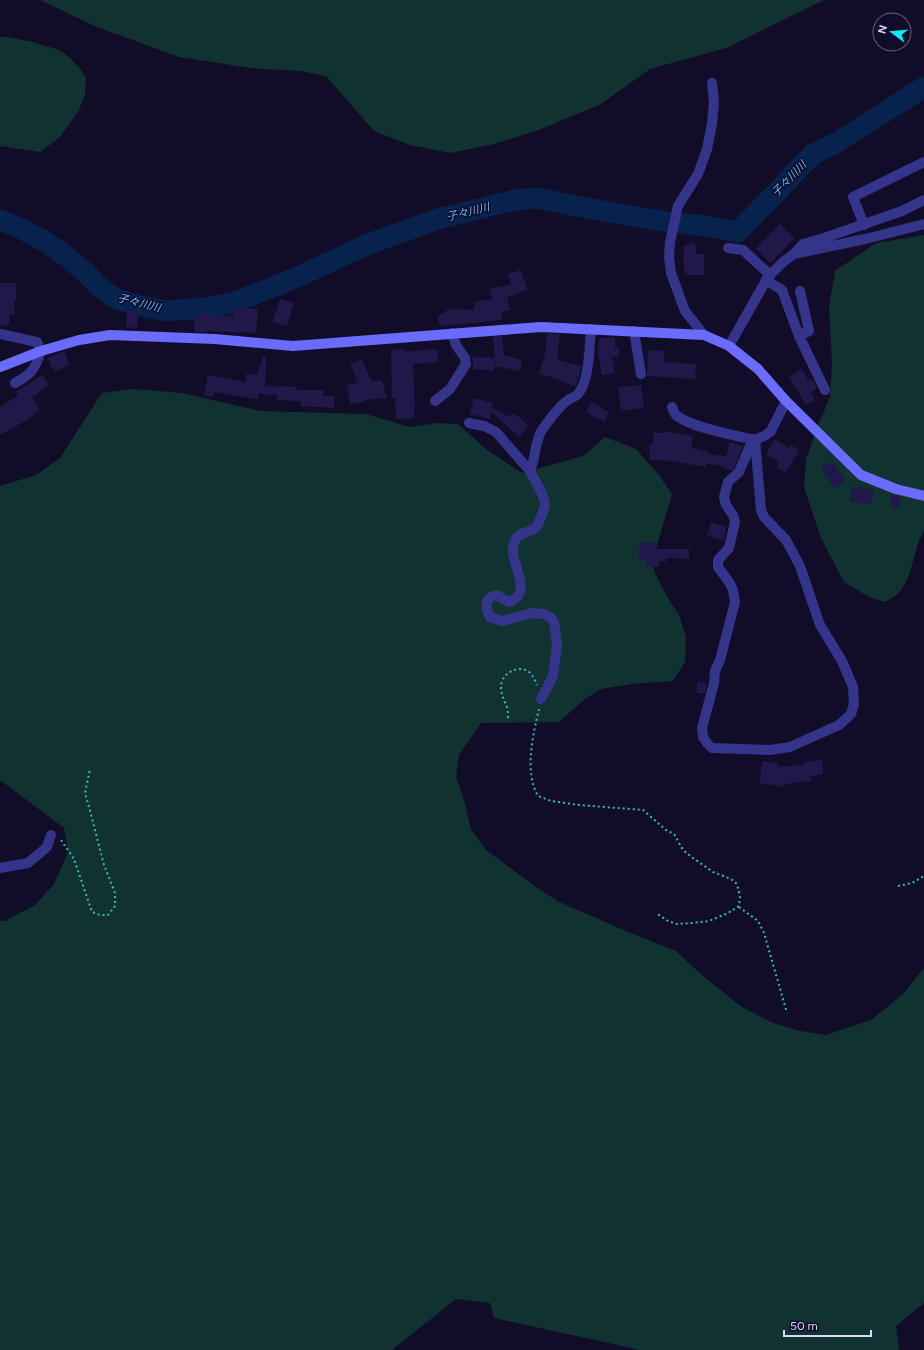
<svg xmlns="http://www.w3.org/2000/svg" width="924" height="1350" font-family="Figtree,'Noto Sans JP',sans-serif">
	<rect width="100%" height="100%" fill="#110d28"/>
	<g fill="#103230">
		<path d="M40,0H824L726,48L650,69L601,104L539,130L494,144L450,153L410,145L374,131L326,76L301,71L250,68L179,57L97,27Z"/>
		<path d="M0,37H7L33,42L59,50L70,58L81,70L86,78L85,94L79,110L60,137L40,152L0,146Z"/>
		<path d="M924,235V530C913,549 914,574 900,591C897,596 890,599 885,602L869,597L844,582L821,538L804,487L806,459L818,425L830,397L832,363L829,307L835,271L876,243Z"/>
		<path d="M134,389L182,393L260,411L366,414L410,427L437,423L458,424L487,450L522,473L583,456L605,437L636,449L658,474L672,494L655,552L654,571L665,593L679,615L686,637L685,662L673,681L632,684L601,689L585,699L559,722L481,723L459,755L456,777L464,800L471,830L487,851L528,881L557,901L626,931L676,951L704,977L742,1007L773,1023L800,1031L826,1035L871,1020L902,995L924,968V1303L896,1326L899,1350H640L494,1318L490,1303L456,1299L392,1350H0V921H5L35,905L54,884L68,852L64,828L0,780V486L36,475L60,458L102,393Z"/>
	</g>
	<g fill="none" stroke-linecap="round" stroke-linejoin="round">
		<path stroke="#07224c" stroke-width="21" d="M0,220L20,228L46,242L67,257L86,273L97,285L114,298L141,306L167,311L204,308L233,303L300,276L366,245L438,219L515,200L536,198L608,212L668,222L707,226L738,232L813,154L836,143L924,87"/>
	</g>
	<g fill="#21184a">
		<path d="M780,224L795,238L770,263L756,248Z"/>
		<path d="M695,242L696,254H704V275H685L683,254H684V246Z"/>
		<path d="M521,270L527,290L507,297L510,310L501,312L503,319L494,321L440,326L437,317L449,309L473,310L475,302L492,299L490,289L511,284L508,274Z"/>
		<path d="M0,283H16V300H14L15,314L9,315L10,325L0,326Z"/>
		<path d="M280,299L294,303L287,326L273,322Z"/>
		<path d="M235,308L258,309L256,333L207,331V332H194L195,314L234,316Z"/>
		<path d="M127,311L138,312L137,328L126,327Z"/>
		<path d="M547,334H560L557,360L581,366L576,386L562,382V380L539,374L545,354Z"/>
		<path d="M502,336L504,355L522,360L520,371L495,366V359L494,371L473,369V357L495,358L493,337Z"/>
		<path d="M599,338H615V348H619V357H612L615,373L602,375L599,356H598Z"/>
		<path d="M404,349V352L436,349L438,362L413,364L415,411L414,412V418L396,419L395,398H392L391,350Z"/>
		<path d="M648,350L664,351V362L696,364L695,379L647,376Z"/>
		<path d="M64,351L70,365L54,372L48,358Z"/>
		<path d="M263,356H266L265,386L297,387L296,390H323V396H334V408L301,406V401L277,400V395L258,394V399L214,392L213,397L204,395L208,375L246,382V374L257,375Z"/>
		<path d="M362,359L371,381H382L387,398L364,400L365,402L350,404L347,385L358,383L350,364Z"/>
		<path d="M801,369L809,381L812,379L817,388L811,392L815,400L805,405L799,393L789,378Z"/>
		<path d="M42,375L49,385L32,397L40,410L27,420L0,435V407L19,395L16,392Z"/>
		<path d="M641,385L644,408L621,411L618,387Z"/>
		<path d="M474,398L493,403L491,407L510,417L514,413L529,426L519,437L492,412L490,419L470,414Z"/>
		<path d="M591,402L609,412L604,422L586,412Z"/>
		<path d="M664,431L693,436L691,448L709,452L708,454L726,456L730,442L743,446L734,468L731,470L717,465L706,464V467L671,461L650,460L649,444H653V433H664Z"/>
		<path d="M774,439L789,448L791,445L799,450L786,472L777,467L779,462L766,455Z"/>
		<path d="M833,461L845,480L834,488L821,468Z"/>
		<path d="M852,486L874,490L871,505L850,501Z"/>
		<path d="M892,495L901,497L900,508L890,507Z"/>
		<path d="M711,522L726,527L724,540L707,536Z"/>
		<path d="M640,542L655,543V549H689V559L666,558V562L660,561L659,567L645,566V560H639Z"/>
		<path d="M697,682L707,683L705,693H697Z"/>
		<path d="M822,760L823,774L811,776L812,781L784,784V787L759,783L763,761L779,764L778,767L803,765V762Z"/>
	</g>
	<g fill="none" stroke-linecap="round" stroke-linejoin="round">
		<g stroke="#24c2b5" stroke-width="2" stroke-dasharray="2 3" stroke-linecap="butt">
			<path d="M539,709C533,735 524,772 538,796L551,801L579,805L643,810L666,830L674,834L683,850L693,858L713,872L731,879L737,884L740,897L739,906L728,913L709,921L692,923L677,924L668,921L656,913"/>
			<path d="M508,718C508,714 508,709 506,705C503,697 499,690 502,681C506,671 520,665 529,672C533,675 535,681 537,685"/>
			<path d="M61,840L74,859L92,912L100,915H108L115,906V893L104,865L89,807L85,793L90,769"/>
			<path d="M898,886L912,883L924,876"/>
			<path d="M739,907L758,921L764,933L787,1013"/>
		</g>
		<g stroke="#35348b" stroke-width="10">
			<path d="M864,225L853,197L924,162"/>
			<path d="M728,248L743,250L770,275"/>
			<path d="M794,254L803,244L824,238L902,211L924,200"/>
			<path d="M766,280L782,290L799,336L825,390"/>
			<path d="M634,331L641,374"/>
			<path d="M0,334L37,342L41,351C35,369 32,374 15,383"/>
			<path d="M704,335L685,311L671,273L669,257L670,242L678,206L698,174L707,149L712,124L714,102L712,83"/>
			<path d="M799,336L809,331L800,291"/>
			<path d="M729,346L768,277L783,262L794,254L865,239L924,224"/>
			<path d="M435,401L450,389L466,364L465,358L456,345L452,333"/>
			<path d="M672,407C673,409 674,413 676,415C689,427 737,436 755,440"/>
			<path d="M469,423L484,426L496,432L530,471C536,458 534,443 542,430C549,420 558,407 568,400C571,398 575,397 578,394C590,380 589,347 591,329"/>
			<path d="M753,439L739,472L728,482L724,497L726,505L733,515L735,522L729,548L718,560V567L729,582L733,590L735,602L720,660L715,671L714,683L702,728L703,737L707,743L712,748L770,750L790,747L839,725L851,714L854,704L853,687L842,661L820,625L800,566L786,540L764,517L761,510L755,440L766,435L771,431L786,401"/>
			<path d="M530,471C534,479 545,496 545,504C545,509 542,514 540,519C539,522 538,527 534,529C524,535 516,531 513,547C510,565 535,592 509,602L496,595C484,598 485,608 490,617L502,621L532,613L544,614L550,617L554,622L557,645L553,676L541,699"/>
			<path d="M0,868L28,863L47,847L51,835"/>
		</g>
		<path stroke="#6b6bff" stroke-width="10" d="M0,367L41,351L79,340L110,335L215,339L293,346L541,327L704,335L729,346L758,369L786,401L861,475L896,489L924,496"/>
	</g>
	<g text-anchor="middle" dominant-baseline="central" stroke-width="3" stroke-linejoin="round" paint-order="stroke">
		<g font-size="11" font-style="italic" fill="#62baff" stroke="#110d28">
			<text transform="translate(789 179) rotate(-46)">子々川川</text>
			<text transform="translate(468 212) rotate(-14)">子々川川</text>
			<text transform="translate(139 303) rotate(14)">子々川川</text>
		</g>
	</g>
	<g transform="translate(892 32) rotate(286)"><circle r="19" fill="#110d28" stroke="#615d7e"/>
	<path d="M0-3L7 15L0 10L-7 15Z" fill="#00ecff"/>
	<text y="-6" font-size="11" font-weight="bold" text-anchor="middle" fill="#d8d4ff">N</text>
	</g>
	<path d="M784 1330v6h87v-6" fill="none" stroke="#d8d4ff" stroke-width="2"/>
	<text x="790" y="1330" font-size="12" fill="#d8d4ff" stroke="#110d28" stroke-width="3" paint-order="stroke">50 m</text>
</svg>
